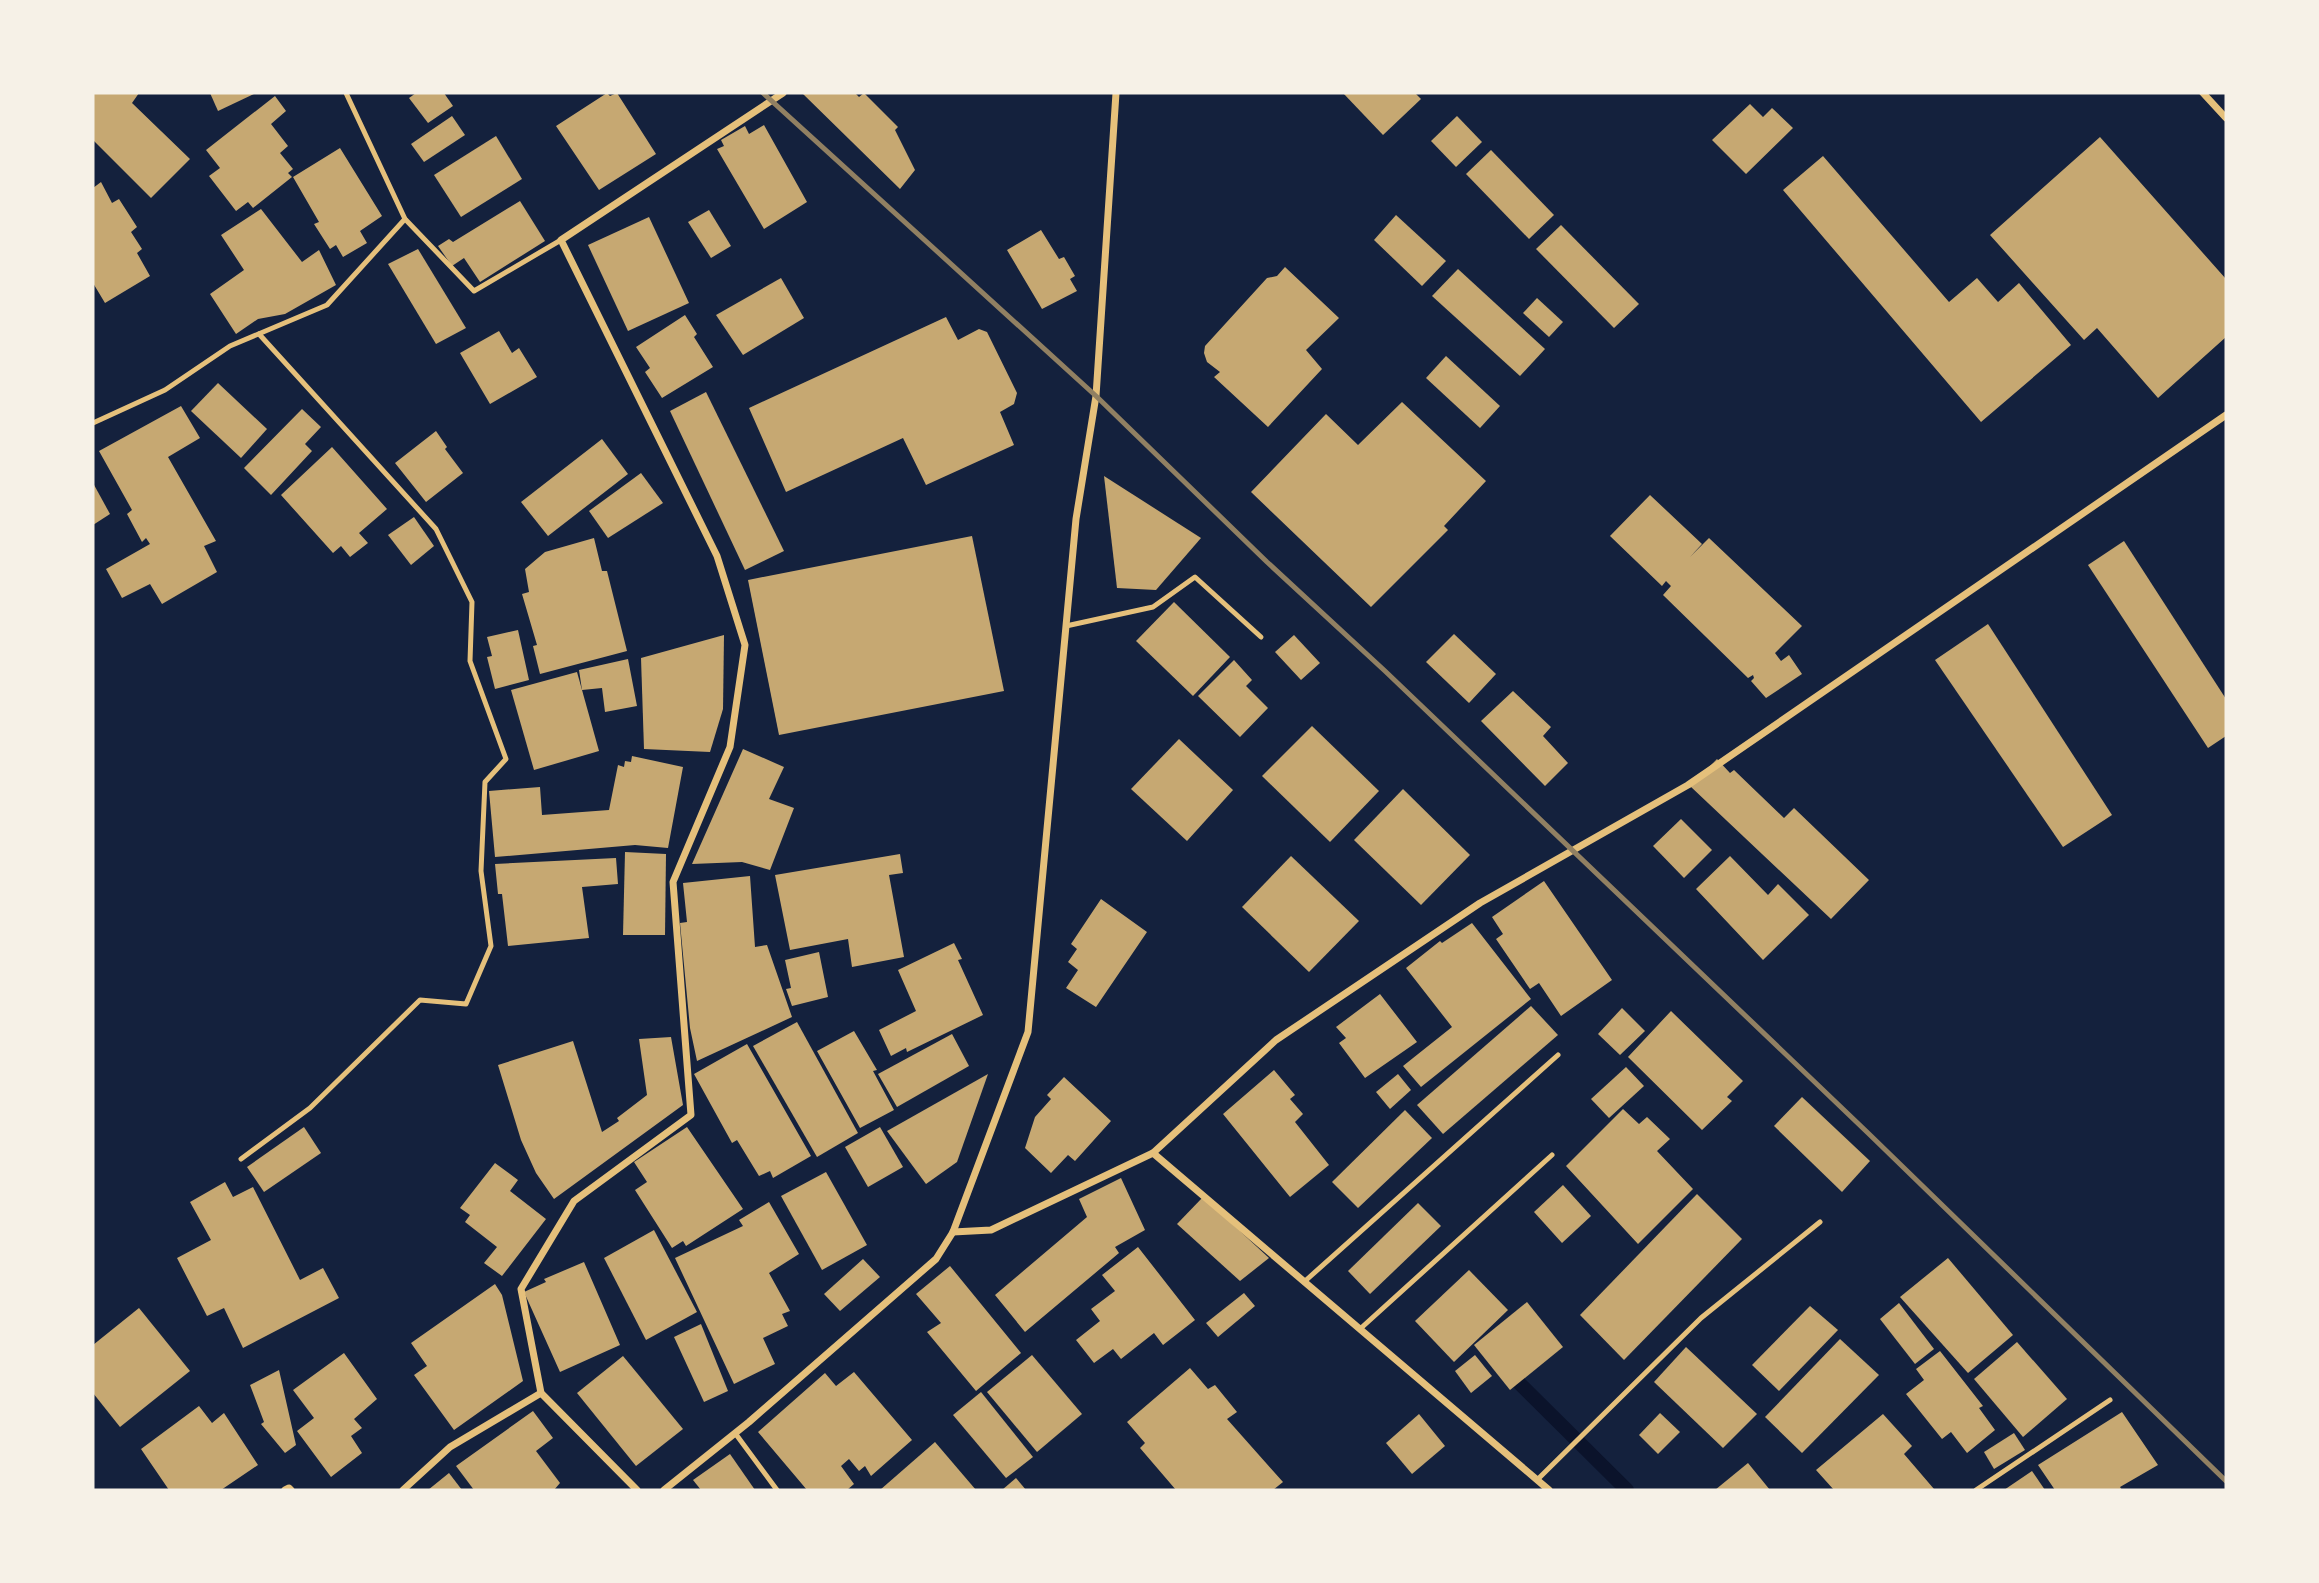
<svg xmlns="http://www.w3.org/2000/svg" width="2319" height="1583" font-family="'DejaVu Sans',sans-serif">
	<rect width="100%" height="100%" fill="#14213d"/>
	<g fill="none" stroke-linecap="round" stroke-linejoin="round">
		<path stroke="#0b132b" stroke-width="14" d="M1507,1371L1627,1490"/>
	</g>
	<g fill="#c6a872">
		<path d="M95,93H139L132,103L190,159L151,198L93,140V95Z"/>
		<path d="M210,93H256L218,111Z"/>
		<path d="M416,93H444L453,106L428,123L409,98Z"/>
		<path d="M607,93L610,96L617,93L656,154L599,190L556,126Z"/>
		<path d="M802,93H855L859,97L864,93L898,127L895,130L915,170L900,189Z"/>
		<path d="M1343,93H1415L1421,99L1383,135Z"/>
		<path d="M275,96L286,111L271,124L288,146L280,153L293,169L288,173L292,177L253,208L248,202L236,211L209,176L220,168L206,150Z"/>
		<path d="M1750,104L1763,117L1772,108L1793,128L1746,174L1712,140Z"/>
		<path d="M452,116L465,135L424,162L411,144Z"/>
		<path d="M1457,116L1482,142L1456,167L1431,141Z"/>
		<path d="M764,125L807,202L764,229L717,149L724,146L721,140L745,126L749,134Z"/>
		<path d="M496,136L522,179L461,217L434,175Z"/>
		<path d="M2100,137L2226,279V337L2158,398L2097,328L2084,340L1990,235Z"/>
		<path d="M340,148L382,216L360,231L367,243L343,257L336,245L330,249L314,224L319,222L293,177Z"/>
		<path d="M1491,150L1554,215L1529,239L1466,174Z"/>
		<path d="M1823,156L1949,302L1977,278L1998,302L2019,283L2071,345L1981,422L1783,190Z"/>
		<path d="M101,182L112,203L119,199L137,227L131,232L142,249L137,253L150,276L105,303L93,283V188Z"/>
		<path d="M520,201L545,241L480,282L464,258L452,266L438,246L449,239L453,242Z"/>
		<path d="M261,209L302,262L319,250L336,285L285,314L258,319L236,334L210,294L244,270L221,235Z"/>
		<path d="M709,210L731,246L711,258L688,222Z"/>
		<path d="M1396,215L1446,261L1422,286L1374,240Z"/>
		<path d="M649,217L689,303L628,331L588,245Z"/>
		<path d="M1561,225L1639,304L1614,328L1536,249Z"/>
		<path d="M1041,230L1059,259L1064,257L1075,276L1070,279L1077,291L1042,309L1007,250Z"/>
		<path d="M418,249L466,328L436,344L388,264Z"/>
		<path d="M1285,267L1339,318L1306,350L1322,369L1268,427L1214,377L1220,372L1207,362L1204,353L1205,346L1267,278L1277,276Z"/>
		<path d="M1458,269L1545,349L1520,376L1432,296Z"/>
		<path d="M781,278L804,318L743,355L716,315Z"/>
		<path d="M1537,298L1563,322L1549,337L1523,313Z"/>
		<path d="M685,315L697,334L694,337L713,367L662,398L645,372L650,368L636,347Z"/>
		<path d="M946,317L958,340L979,329L987,332L1017,393L1014,404L1000,412L1014,445L926,485L903,438L786,492L749,408Z"/>
		<path d="M499,331L512,353L519,348L537,377L490,404L460,353Z"/>
		<path d="M1446,356L1500,406L1480,428L1426,378Z"/>
		<path d="M218,383L267,429L241,458L191,411Z"/>
		<path d="M706,392L784,551L745,570L670,411Z"/>
		<path d="M1402,402L1486,481L1444,526L1448,530L1371,607L1251,492L1326,414L1358,445Z"/>
		<path d="M181,406L200,438L168,457L216,541L204,546L217,572L162,604L150,584L122,598L106,569L150,544L146,538L142,542L127,514L132,510L99,451Z"/>
		<path d="M302,409L321,427L305,444L312,451L271,495L244,468Z"/>
		<path d="M436,431L447,447L445,449L463,473L426,502L395,463Z"/>
		<path d="M602,439L628,474L548,536L521,502Z"/>
		<path d="M332,447L387,509L359,533L368,543L350,557L341,546L333,553L281,495Z"/>
		<path d="M641,473L663,503L608,538L589,511Z"/>
		<path d="M1104,476L1201,538L1156,590L1117,588Z"/>
		<path d="M93,483L110,514L93,525Z"/>
		<path d="M1650,495L1702,544L1690,557L1709,538L1802,626L1775,653L1781,661L1789,655L1802,674L1766,698L1751,681L1754,678L1753,675L1748,678L1663,595L1671,586L1666,581L1662,586L1610,536Z"/>
		<path d="M414,517L434,546L411,565L388,535Z"/>
		<path d="M972,536L1004,691L779,735L748,580Z"/>
		<path d="M594,538L602,571H607L627,651L540,674L533,646L537,645L522,594L529,592L525,569L545,552Z"/>
		<path d="M2124,541L2226,699V736L2208,748L2088,565Z"/>
		<path d="M1174,602L1230,657L1193,696L1136,641Z"/>
		<path d="M1988,624L2112,815L2063,847L1935,660Z"/>
		<path d="M518,630L529,680L495,689L487,657L492,656L487,637Z"/>
		<path d="M1454,634L1496,674L1469,703L1426,662Z"/>
		<path d="M724,635L723,709L710,752L644,749L641,658Z"/>
		<path d="M1294,635L1320,663L1301,680L1275,652Z"/>
		<path d="M628,659L637,706L605,712L602,688L582,690L579,670Z"/>
		<path d="M1234,660L1252,680L1246,686L1268,708L1240,737L1198,696Z"/>
		<path d="M577,672L599,751L534,770L511,690Z"/>
		<path d="M1513,691L1551,727L1543,736L1568,763L1545,786L1481,721Z"/>
		<path d="M1312,726L1379,791L1330,842L1262,776Z"/>
		<path d="M1179,739L1233,790L1187,841L1131,789Z"/>
		<path d="M743,749L784,767L769,799L794,808L770,870L742,862L692,864Z"/>
		<path d="M632,756L683,767L668,848L635,845L495,857L489,791L540,787L542,815L609,810L618,765L624,767L625,761L631,762Z"/>
		<path d="M1717,759L1730,773L1734,770L1784,818L1794,808L1869,880L1831,919L1690,786Z"/>
		<path d="M1403,789L1470,855L1421,905L1354,840Z"/>
		<path d="M1681,819L1712,850L1684,878L1653,846Z"/>
		<path d="M625,852L666,854L665,935H623Z"/>
		<path d="M900,854L903,873L889,875L904,957L852,967L848,939L790,950L775,875Z"/>
		<path d="M1291,856L1359,921L1309,972L1242,907Z"/>
		<path d="M1730,856L1768,895L1778,884L1809,915L1763,960L1696,889Z"/>
		<path d="M616,858L618,884L582,887L589,938L508,946L502,894H498L495,864Z"/>
		<path d="M750,876L755,947L767,945L792,1017L697,1061L690,1028L680,923L687,922L683,883Z"/>
		<path d="M1544,881L1612,980L1561,1016L1539,983L1530,989L1496,939L1503,934L1492,917Z"/>
		<path d="M1101,899L1147,932L1096,1007L1066,988L1078,970L1068,962L1077,949L1071,944Z"/>
		<path d="M1472,923L1531,999L1421,1087L1403,1066L1452,1027L1406,968L1440,941L1442,943Z"/>
		<path d="M954,943L962,959L958,960L983,1015L907,1052L906,1048L891,1056L879,1030L916,1011L898,970Z"/>
		<path d="M819,952L828,997L792,1006L786,989L791,988L785,960Z"/>
		<path d="M1380,994L1417,1042L1365,1078L1339,1043L1346,1038L1336,1027Z"/>
		<path d="M1531,1006L1558,1035L1443,1134L1417,1105Z"/>
		<path d="M1622,1008L1645,1031L1620,1055L1598,1034Z"/>
		<path d="M1671,1011L1743,1081L1727,1097L1732,1101L1702,1130L1628,1057Z"/>
		<path d="M797,1022L858,1133L817,1157L753,1046Z"/>
		<path d="M854,1031L877,1070L873,1071L894,1110L860,1128L817,1051Z"/>
		<path d="M952,1034L969,1066L897,1107L878,1074Z"/>
		<path d="M671,1037L683,1105L554,1199L536,1173L521,1140L498,1065L573,1041L602,1132L619,1121L617,1118L647,1095L639,1039Z"/>
		<path d="M747,1044L811,1156L773,1178L770,1171L759,1176L737,1140L732,1143L694,1074Z"/>
		<path d="M1626,1067L1644,1086L1609,1118L1591,1099Z"/>
		<path d="M1274,1070L1295,1095L1290,1099L1303,1114L1295,1122L1329,1165L1290,1197L1223,1114Z"/>
		<path d="M988,1074L957,1162L926,1184L887,1131Z"/>
		<path d="M1398,1074L1411,1090L1390,1109L1376,1092Z"/>
		<path d="M1064,1077L1111,1121L1075,1161L1068,1155L1051,1173L1025,1148L1035,1117L1051,1099L1047,1095Z"/>
		<path d="M1802,1097L1870,1161L1842,1192L1774,1126Z"/>
		<path d="M1623,1109L1639,1124L1647,1117L1670,1139L1657,1151L1693,1189L1638,1244L1566,1166Z"/>
		<path d="M1405,1110L1432,1138L1358,1208L1332,1182Z"/>
		<path d="M304,1127L321,1153L264,1192L247,1167Z"/>
		<path d="M687,1127L743,1209L686,1246L683,1241L672,1248L635,1190L647,1182L634,1162Z"/>
		<path d="M880,1127L903,1167L868,1187L845,1147Z"/>
		<path d="M495,1163L518,1180L510,1191L546,1219L502,1276L484,1263L497,1247L465,1222L470,1215L460,1208Z"/>
		<path d="M826,1172L867,1245L822,1270L781,1196Z"/>
		<path d="M1121,1178L1145,1230L1115,1247L1119,1253L1025,1332L995,1295L1087,1217L1079,1199Z"/>
		<path d="M225,1182L233,1197L253,1187L300,1280L323,1268L339,1298L243,1348L224,1308L207,1316L177,1258L211,1240L190,1202Z"/>
		<path d="M1563,1185L1591,1216L1562,1243L1534,1212Z"/>
		<path d="M1697,1194L1742,1239L1624,1360L1580,1315Z"/>
		<path d="M1203,1197L1269,1258L1240,1281L1177,1224Z"/>
		<path d="M769,1202L799,1254L769,1273L790,1311L782,1314L788,1326L763,1338L775,1364L734,1384L675,1258L743,1226L739,1220Z"/>
		<path d="M1418,1203L1441,1226L1370,1294L1348,1271Z"/>
		<path d="M654,1230L697,1312L646,1340L604,1258Z"/>
		<path d="M1138,1247L1195,1320L1163,1345L1154,1333L1121,1359L1113,1349L1094,1363L1076,1340L1100,1321L1091,1309L1115,1291L1102,1275Z"/>
		<path d="M1948,1258L2013,1335L1968,1373L1900,1297Z"/>
		<path d="M863,1259L880,1277L840,1311L824,1294Z"/>
		<path d="M584,1262L620,1345L560,1372L524,1292L546,1282L544,1279Z"/>
		<path d="M950,1266L1021,1353L976,1391L927,1332L941,1323L916,1294Z"/>
		<path d="M1469,1270L1508,1310L1454,1362L1415,1321Z"/>
		<path d="M495,1284L502,1295L523,1381L454,1430L414,1375L427,1366L411,1343Z"/>
		<path d="M1244,1293L1255,1306L1218,1337L1206,1323Z"/>
		<path d="M1527,1302L1563,1347L1510,1390L1474,1345Z"/>
		<path d="M1899,1303L1934,1349L1915,1364L1880,1319Z"/>
		<path d="M1810,1306L1838,1330L1779,1391L1752,1365Z"/>
		<path d="M139,1308L190,1371L120,1427L93,1393V1345Z"/>
		<path d="M701,1324L728,1391L704,1402L674,1337Z"/>
		<path d="M1840,1339L1879,1375L1802,1453L1765,1417Z"/>
		<path d="M2017,1342L2067,1399L2023,1437L1974,1379Z"/>
		<path d="M1686,1347L1757,1414L1723,1448L1654,1382Z"/>
		<path d="M1940,1351L1983,1406L1979,1408L1995,1430L1967,1453L1951,1432L1942,1439L1906,1394L1924,1380L1916,1369Z"/>
		<path d="M344,1353L377,1399L354,1419L362,1428L351,1436L362,1453L331,1477L297,1431L314,1418L293,1390Z"/>
		<path d="M1032,1355L1082,1414L1037,1452L987,1392Z"/>
		<path d="M1475,1355L1492,1376L1471,1393L1455,1371Z"/>
		<path d="M623,1356L683,1429L636,1466L577,1393Z"/>
		<path d="M1190,1368L1208,1389L1215,1385L1237,1412L1227,1419L1283,1482L1273,1490H1176L1140,1448L1145,1443L1127,1422Z"/>
		<path d="M279,1370L296,1445L285,1453L261,1424L264,1422L250,1385Z"/>
		<path d="M854,1372L912,1440L871,1476L865,1466L859,1471L849,1459L841,1466L854,1484L847,1490H807L758,1432L825,1373L836,1386Z"/>
		<path d="M981,1392L1033,1457L1006,1478L953,1415Z"/>
		<path d="M199,1406L212,1423L224,1413L258,1465L221,1490H169L141,1449Z"/>
		<path d="M533,1411L553,1438L536,1451L560,1483L554,1490H474L456,1466Z"/>
		<path d="M2122,1412L2158,1465L2120,1487L2122,1490H2055L2038,1465Z"/>
		<path d="M1660,1413L1680,1432L1658,1454L1639,1435Z"/>
		<path d="M1419,1414L1445,1446L1412,1474L1386,1443Z"/>
		<path d="M1883,1414L1912,1446L1904,1454L1934,1489L1834,1490L1816,1470Z"/>
		<path d="M2014,1433L2025,1450L1994,1469L1984,1452Z"/>
		<path d="M935,1442L976,1490H880Z"/>
		<path d="M730,1454L755,1490H701L693,1480Z"/>
		<path d="M1748,1463L1770,1490H1715Z"/>
		<path d="M2032,1471L2045,1490H2004Z"/>
		<path d="M449,1473L462,1490H428Z"/>
		<path d="M1016,1478L1026,1490H1002Z"/>
	</g>
	<g fill="none" stroke-linecap="round" stroke-linejoin="round">
		<g stroke="#e5c07b" stroke-width="5">
			<path d="M346,93L405,219L474,291L561,240"/>
			<path d="M93,423L165,390L230,346L327,305L405,219"/>
			<path d="M1066,626L1153,607L1195,577L1261,637"/>
			<path d="M241,1159L310,1108L420,1000L466,1004L491,946L481,871L485,782L506,759L470,661L472,602L436,529L259,334"/>
			<path d="M1304,1282L1558,1055"/>
			<path d="M1360,1329L1552,1155"/>
			<path d="M735,1433L777,1490"/>
			<path d="M1537,1480L1701,1318L1820,1222"/>
			<path d="M1976,1490L2110,1400"/>
		</g>
		<g stroke="#e5c07b" stroke-width="7">
			<path d="M2203,93L2226,118"/>
			<path d="M1153,1153L1276,1040L1480,903L1688,785L2226,415"/>
			<path d="M953,1232L991,1230L1153,1153L1549,1490"/>
			<path d="M285,1490L289,1488L291,1490"/>
			<path d="M403,1490L450,1447L541,1393"/>
			<path d="M637,1490L541,1393L521,1289L574,1201L691,1115L673,882L730,747L745,645L717,556L561,240L783,93"/>
			<path d="M664,1490L749,1422L936,1259L953,1232L1028,1032L1076,519L1096,396L1116,93"/>
		</g>
		<path stroke="#918062" stroke-width="5" d="M763,93L1096,396L1267,562L1385,671L1868,1133L2226,1481"/>
	</g>
	<rect width="2319" height="1583" fill="none" stroke="#f6f1e7" stroke-width="189"/>
</svg>
